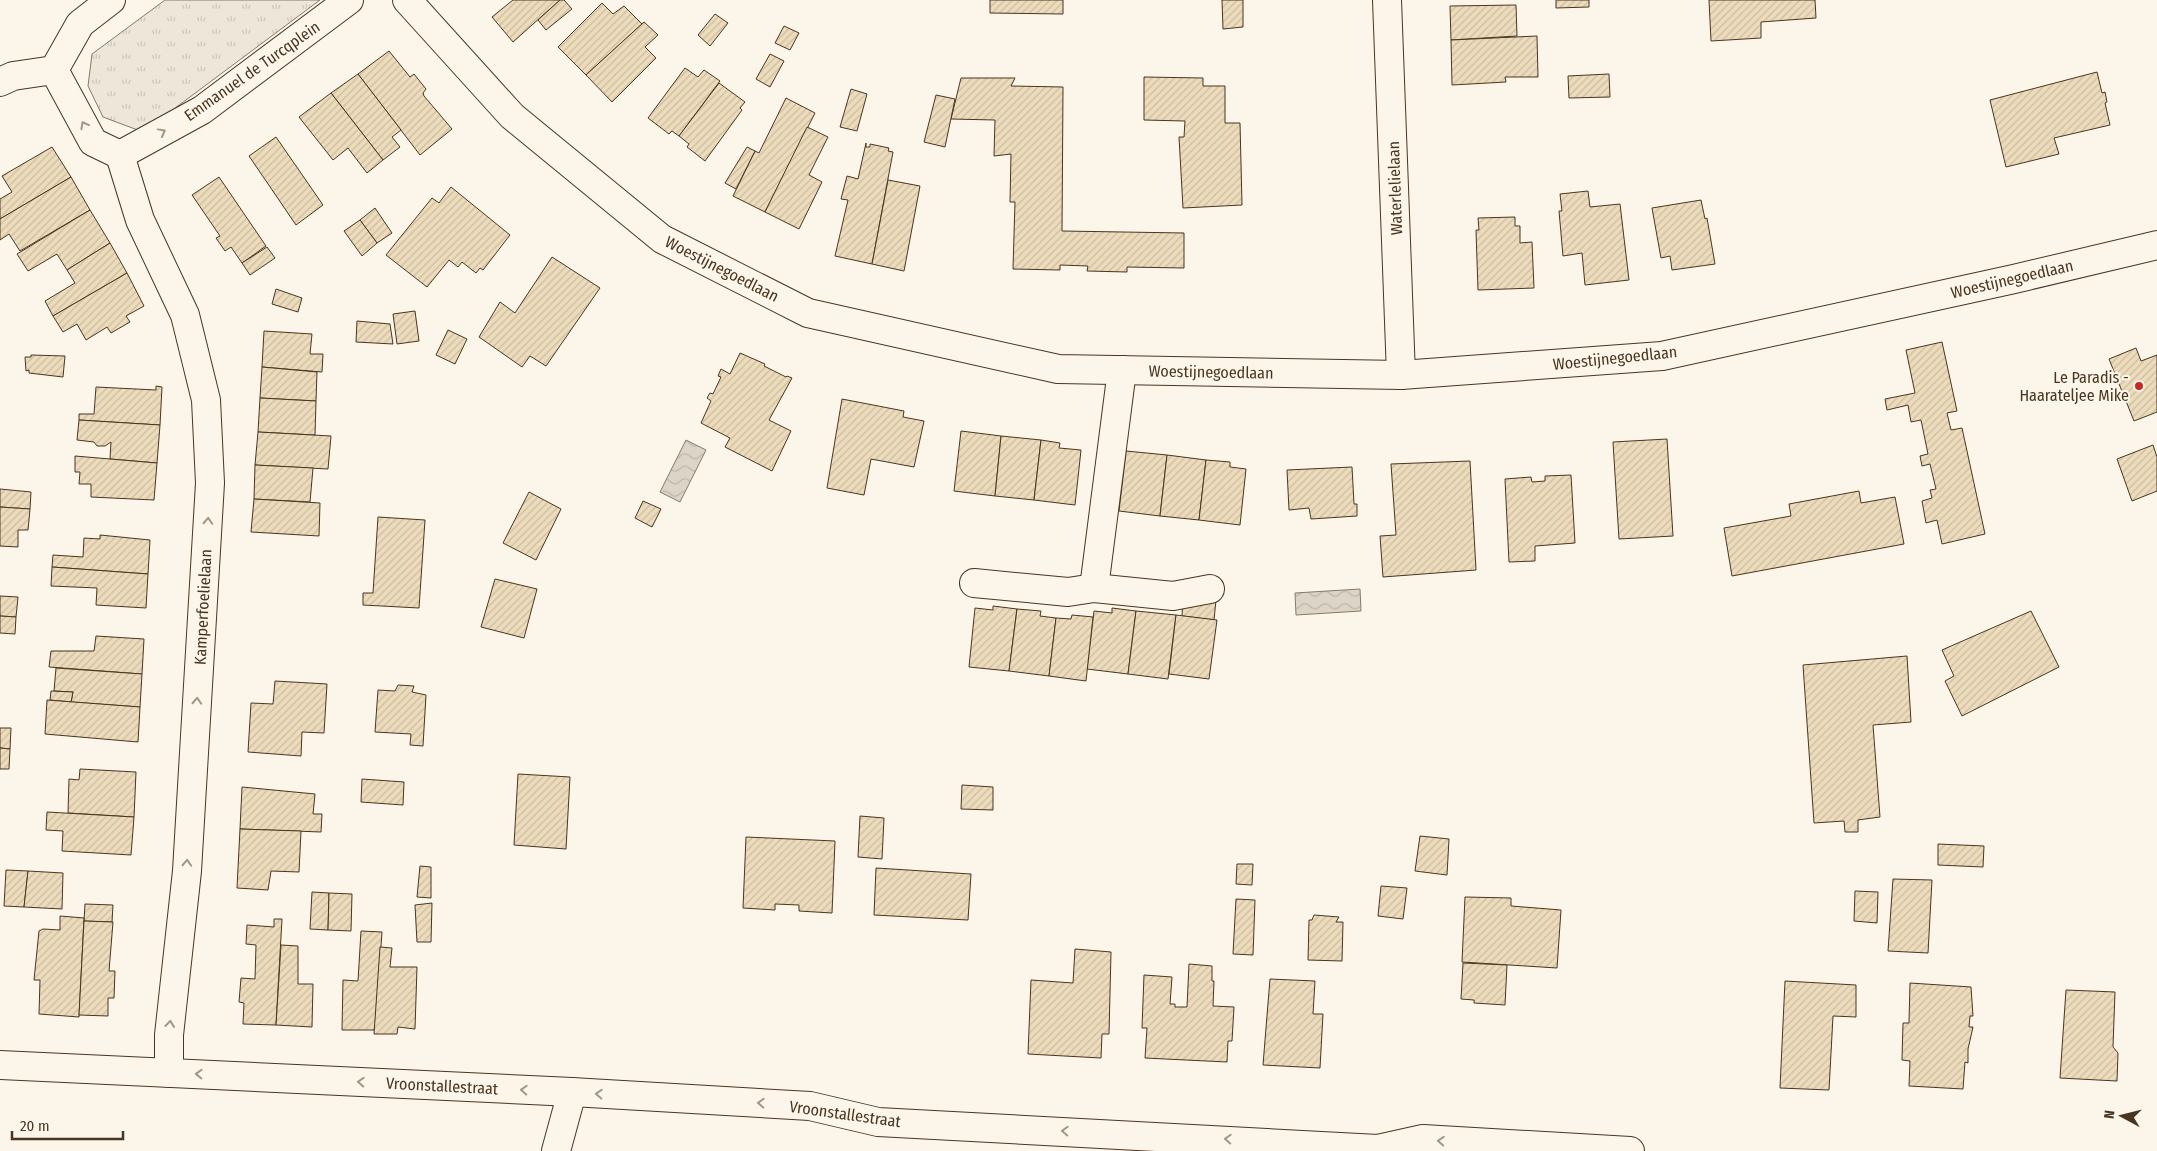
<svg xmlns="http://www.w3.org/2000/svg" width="2157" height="1151" font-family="'Fira Sans Condensed',sans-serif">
	<defs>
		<pattern id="grass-tufts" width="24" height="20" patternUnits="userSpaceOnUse" patternTransform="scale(1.25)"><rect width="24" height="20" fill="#ede6d9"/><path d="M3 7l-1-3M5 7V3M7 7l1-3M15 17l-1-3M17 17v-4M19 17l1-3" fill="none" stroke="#cdc6ba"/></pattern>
		<pattern id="water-waves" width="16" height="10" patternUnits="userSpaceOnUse" patternTransform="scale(1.25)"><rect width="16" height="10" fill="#dcd4c6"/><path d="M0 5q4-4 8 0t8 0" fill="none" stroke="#beb7aa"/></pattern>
		<pattern id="building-hatch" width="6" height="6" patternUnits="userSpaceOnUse" patternTransform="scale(1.25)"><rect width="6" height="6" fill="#ecdcbc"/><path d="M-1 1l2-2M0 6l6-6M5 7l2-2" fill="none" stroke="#ccbda1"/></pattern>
	</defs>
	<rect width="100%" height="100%" fill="#fbf6e9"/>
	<path fill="url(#grass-tufts)" stroke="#887966" d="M165,0H320L143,132L103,117L88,86L92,54Z"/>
	<g fill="url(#water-waves)" stroke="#887966">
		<path d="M686,440L706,450L680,502L660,492Z"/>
		<path d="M1360,589L1361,611L1296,615L1295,593Z"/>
	</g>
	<g fill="url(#building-hatch)" stroke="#4a3520">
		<path d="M513,0H560L513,42L492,17Z"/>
		<path d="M560,0H564L572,9L546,30L538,20Z"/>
		<path d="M990,0H1063V14L990,13Z"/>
		<path d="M1222,0H1243V27L1223,29Z"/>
		<path d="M1556,0H1589V7L1556,8Z"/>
		<path d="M1709,0H1815L1816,18L1761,22V38L1711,41Z"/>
		<path d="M602,3L613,14L624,6L642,24L586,75L558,47Z"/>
		<path d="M1516,5L1517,36L1451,40L1450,6Z"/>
		<path d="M715,14L728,23L710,46L698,35Z"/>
		<path d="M644,22L658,35L645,47L656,58L612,102L586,75Z"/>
		<path d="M784,26L799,33L790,50L775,43Z"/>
		<path d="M1537,36L1538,77H1505L1506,82L1452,85L1451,40Z"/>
		<path d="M389,51L410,77L414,74L426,89L423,93L424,96L452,129L420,155L358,74Z"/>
		<path d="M770,54L784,61L770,87L756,79Z"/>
		<path d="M685,68L698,77L704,70L720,81L679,136L672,131L669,134L648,118Z"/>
		<path d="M2097,72L2102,93L2105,92L2107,102L2105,103L2110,125L2054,138L2059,154L2006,167L1990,100Z"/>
		<path d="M358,74L401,130L392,137L400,147L383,160L331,93Z"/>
		<path d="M1609,74L1610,97L1569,98L1568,76Z"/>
		<path d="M1144,77L1203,78V86H1225V123H1240L1242,205L1183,208L1179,137H1184L1185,121L1144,120Z"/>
		<path d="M961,78H1015L1011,86L1063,87L1062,231L1184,233V268L1127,267V272L1087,271L1088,266L1060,265V270L1013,269L1015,202H1010L1011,154L994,156L995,120L951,119Z"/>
		<path d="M719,83L745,102L740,108L742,110L705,161L687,147L689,144L679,136Z"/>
		<path d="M851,89L867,94L857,131L840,127Z"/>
		<path d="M331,93L383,160L367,173L348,148L333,160L299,117Z"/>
		<path d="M936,95L955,99L945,147L924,142Z"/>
		<path d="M786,98L815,113L765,212L733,196L755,151L759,153Z"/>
		<path d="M807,127L828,137L809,175L822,182L799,229L765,212Z"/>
		<path d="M276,137L323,205L296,225L249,156Z"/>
		<path d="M866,143V147H870V144L889,148L888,151L893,152L872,264L835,256L848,200L841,199L847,176L858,179Z"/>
		<path d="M52,147L71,177L0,219V199L12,192L2,176Z"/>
		<path d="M747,147L755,151L736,189L725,183Z"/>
		<path d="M71,177L90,210L20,251L9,234L0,240V219Z"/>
		<path d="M219,177L266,246L242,263L231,247L225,251L216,238L220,236L192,195Z"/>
		<path d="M888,180L920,186L904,271L872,264Z"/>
		<path d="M451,187L510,235L483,270L480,268L476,273L462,262L458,267L449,260L427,287L386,255L432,198L439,203Z"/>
		<path d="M1588,191L1590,207L1620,204L1629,280L1585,285L1582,253L1563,256L1559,211H1562L1560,194Z"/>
		<path d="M1701,200L1705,219L1707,218L1715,264L1672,270L1670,256L1661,258L1652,208Z"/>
		<path d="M375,208L392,233L377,243L360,220Z"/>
		<path d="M90,210L110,243L67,270L57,254L28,271L17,254Z"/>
		<path d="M1515,217V226H1520V243L1532,242L1534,288L1478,290L1476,230H1479L1478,218Z"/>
		<path d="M360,220L377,243L362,256L344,231Z"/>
		<path d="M110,243L127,273L53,316L45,301L75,283L67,270Z"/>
		<path d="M267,247L275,258L250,275L242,263Z"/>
		<path d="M552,257L600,288L546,366L530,356L522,367L479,337L500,302L515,313Z"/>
		<path d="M127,273L144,306L126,316L130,322L111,333L107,327L86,340L77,324L63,332L53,316Z"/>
		<path d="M276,289L302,298L298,312L272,304Z"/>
		<path d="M415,311L419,341L397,344L393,314Z"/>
		<path d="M357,321L390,324L393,344L356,342Z"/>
		<path d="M448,330L467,339L455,364L436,355Z"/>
		<path d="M264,331L312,334L310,354H323L322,372L262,367Z"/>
		<path d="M1942,342L1957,411L1947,413L1951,430L1962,428L1985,534L1942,544L1937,520L1926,523L1922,501L1932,498L1930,490L1936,489L1930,464L1922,466L1920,456L1928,454L1921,420L1911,422L1908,405L1887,410L1885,399L1915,393L1906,350Z"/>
		<path d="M2136,348L2141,361L2157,355V412L2134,421L2109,359Z"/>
		<path d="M740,353L765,364L764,366L786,377L787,376L792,378L769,420L791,431L772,471L725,447L730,438L701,423L711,401L707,398L710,393L713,394L721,377L718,376L721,369L730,374Z"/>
		<path d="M31,355L65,356L63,377L29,373V370L26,371L25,357H31Z"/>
		<path d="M262,367L317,372L316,401L260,398Z"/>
		<path d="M156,386L162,387L160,425L79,420V414H94L96,387L156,390Z"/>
		<path d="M260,398L316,401L315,435L258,432Z"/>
		<path d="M842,399L904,411L903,417L924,421L914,467L871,459L864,495L827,488Z"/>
		<path d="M79,420L160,425L157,463L110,459L111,442L105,446H97L94,442L77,440Z"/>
		<path d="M961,431L1001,436L995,496L954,491Z"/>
		<path d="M258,432L331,436L328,469L255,465Z"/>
		<path d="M1001,436L1041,440L1034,500L995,496Z"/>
		<path d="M1667,439L1673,536L1619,539L1613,442Z"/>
		<path d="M1041,440L1060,443L1059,448L1081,450L1075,505L1034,500Z"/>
		<path d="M2153,445L2157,457V491L2132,501L2117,459Z"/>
		<path d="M1126,451L1167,455L1160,516L1119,511Z"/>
		<path d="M1167,455L1206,460L1199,520L1160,516Z"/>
		<path d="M75,456L157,463L154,500L91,497V484H79L80,472H75Z"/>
		<path d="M1206,460L1230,462V467L1246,469L1240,525L1199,520Z"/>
		<path d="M1470,461L1476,570L1383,577L1380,536L1396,535L1391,464Z"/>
		<path d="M255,465L313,468L310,502L254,499Z"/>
		<path d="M1352,467L1354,504H1357V516L1311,519L1309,508L1289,510L1287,470Z"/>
		<path d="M1571,475L1575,543L1535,546V561L1509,562L1505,479L1531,477L1532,482L1545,481V476Z"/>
		<path d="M0,489L31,492L30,509L0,507Z"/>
		<path d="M1859,491L1861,503L1895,497L1904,544L1732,576L1724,528L1791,516L1789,504Z"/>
		<path d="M529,492L561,509L536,560L503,543Z"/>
		<path d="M254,499L320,503L319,536L251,532Z"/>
		<path d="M643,501L661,509L652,527L635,518Z"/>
		<path d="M0,507L30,509L28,530H18V547L0,546Z"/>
		<path d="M378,517L425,520L419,608L363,605V593H373Z"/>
		<path d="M100,535L150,540L148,574L52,567L53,555L83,557L84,538L100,539Z"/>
		<path d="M52,567L148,574L146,608L96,605L97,588L51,586Z"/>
		<path d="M495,579L537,589L524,638L481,627Z"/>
		<path d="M0,596L18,597L16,617L0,616Z"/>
		<path d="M1183,596L1216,600L1214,620L1182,616Z"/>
		<path d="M993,606L1017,609L1009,671L969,667L975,608L993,610Z"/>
		<path d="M1112,608L1136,611L1128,674L1087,669L1094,611L1112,613Z"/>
		<path d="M1017,609L1041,611L1040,616L1056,618L1049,676L1009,671Z"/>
		<path d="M1136,611L1176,615L1168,679L1128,674Z"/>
		<path d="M2031,611L2059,667L1962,716L1945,681L1954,676L1942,650Z"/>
		<path d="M1072,615L1093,617L1086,681L1049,676L1056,618L1071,619Z"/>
		<path d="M1176,615L1217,620L1209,679L1169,674Z"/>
		<path d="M0,616L16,617L15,634L0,633Z"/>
		<path d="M96,636L144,639L142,674L49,667L51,651H94Z"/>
		<path d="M1907,656L1911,722L1873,725L1880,817L1858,820V832H1845L1844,821L1814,823L1803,665Z"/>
		<path d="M56,668L142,674L140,707L71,702L73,692L54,691Z"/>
		<path d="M275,681L327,684L324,733L302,732L301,756L248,752L251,703L273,704Z"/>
		<path d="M398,685L414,686L412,692L426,695L423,746L410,745L411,734L375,732L378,690L395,691Z"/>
		<path d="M51,691L73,692L71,702L50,700Z"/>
		<path d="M47,700L140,707L138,742L45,734Z"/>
		<path d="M0,728H11L10,749L0,748Z"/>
		<path d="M0,748L10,749L9,769H0Z"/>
		<path d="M80,769L136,772L134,817L68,813L69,779L79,780Z"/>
		<path d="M518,774L570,777L566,849L514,845Z"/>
		<path d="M362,779L404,782L403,805L361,802Z"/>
		<path d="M962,785L993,787V810L961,809Z"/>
		<path d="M242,787L315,794L313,814H322L321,832L240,829Z"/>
		<path d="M47,812L134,817L131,855L62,851L63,831L46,830Z"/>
		<path d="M860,816L884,818L882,859L858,857Z"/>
		<path d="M240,829L301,831L299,872L271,871L268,890L237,888Z"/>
		<path d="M1420,836L1449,839L1447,875L1415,871Z"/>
		<path d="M746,837L835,841L832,913L799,911V905L775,904V910L743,908Z"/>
		<path d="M1938,844L1984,846L1983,867L1938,865Z"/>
		<path d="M1237,864H1253L1252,885L1236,884Z"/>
		<path d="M420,866L431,867V898L417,897Z"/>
		<path d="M876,868L971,874L968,920L874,915Z"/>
		<path d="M6,870L28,871L24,907L4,906Z"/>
		<path d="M28,871L63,873L62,909L24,907Z"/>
		<path d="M1893,879L1932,880L1928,953L1888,951Z"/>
		<path d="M1381,886L1407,888L1403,919L1378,916Z"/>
		<path d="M1855,891L1878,892L1877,923L1854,921Z"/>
		<path d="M312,892L329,893L328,930L310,929Z"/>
		<path d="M329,893L352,894L351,931L328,930Z"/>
		<path d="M1465,897L1511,898V906L1561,910L1557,968L1462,962Z"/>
		<path d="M1236,899L1255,900L1253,955L1233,954Z"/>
		<path d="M432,903L431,942H417L415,905Z"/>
		<path d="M85,904L113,905L112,922L84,921Z"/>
		<path d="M1314,915L1339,917L1336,922H1343L1342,961L1308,960L1309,920H1312Z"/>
		<path d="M60,916L84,918L79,1017L39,1014L40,980H34L39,931L43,929L60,930Z"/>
		<path d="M274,919H282L276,1025L243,1024L244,1003L239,1002L241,978L255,979L256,945L246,944L247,925L274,927Z"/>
		<path d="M84,921L113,922L109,971H115L114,998H108V1016L79,1015Z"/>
		<path d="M361,931L382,932L375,1030H342L343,980L358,981Z"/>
		<path d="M281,945L298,946V984H313L312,1027L276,1025Z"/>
		<path d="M380,947L392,948L390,967H417L415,1029L398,1027L397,1034H374Z"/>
		<path d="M1075,949L1111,952L1109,1034H1102L1101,1058L1028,1054L1031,980L1073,983Z"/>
		<path d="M1463,963L1507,965L1505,1005L1474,1003V1000L1461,999Z"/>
		<path d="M1189,964L1212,966V981H1214L1213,1006L1234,1007L1232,1041H1228L1227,1062L1145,1058L1147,1028H1142L1144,975L1172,977L1170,1004H1175V1007H1187Z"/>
		<path d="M1270,979L1315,981L1313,1014H1323L1320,1068L1263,1065Z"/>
		<path d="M1785,981L1856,985V1017L1833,1016L1829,1090L1780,1088Z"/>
		<path d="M1910,983L1971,987L1973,1016H1970L1969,1027H1973L1968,1049V1063L1965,1062L1963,1089L1909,1086L1910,1061L1902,1060L1903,1023H1909Z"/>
		<path d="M2066,990L2115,992L2113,1047L2118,1053L2117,1081L2060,1078Z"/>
	</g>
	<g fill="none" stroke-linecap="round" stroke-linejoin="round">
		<g stroke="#4a3520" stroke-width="30">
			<g id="minor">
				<path d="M407,0L512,116L662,239L808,313L1058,369L1401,375L1662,356L2014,279L2157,245"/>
				<path d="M1387,0L1401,375"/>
				<path d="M54,70L93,142L120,155"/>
				<path d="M54,70L80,24L111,0"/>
				<path d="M0,82L13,76L54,70"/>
				<path d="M120,155L140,220L185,315L206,400L210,483L187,871L169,1035V1073"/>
				<path d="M120,155L202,110L349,0"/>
				<path d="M974,583L1068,592L1094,588L1173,596L1210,589"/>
				<path d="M1094,588L1122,370"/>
				<path d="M0,1065L572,1092L810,1106L878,1122L1378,1149L1423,1139L1630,1151"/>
				<path d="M556,1151L572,1092"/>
			</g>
		</g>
		<use href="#minor" stroke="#fbf6e9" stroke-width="28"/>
	</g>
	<defs><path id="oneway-chevron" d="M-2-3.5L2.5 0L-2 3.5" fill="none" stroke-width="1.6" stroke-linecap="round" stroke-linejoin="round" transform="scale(1.25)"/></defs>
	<g stroke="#a29684">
		<use href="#oneway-chevron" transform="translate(84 125) rotate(-119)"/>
		<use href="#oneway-chevron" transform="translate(162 132) rotate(-29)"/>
		<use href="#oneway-chevron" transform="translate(208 521) rotate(-87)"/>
		<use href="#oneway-chevron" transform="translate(197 701) rotate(-87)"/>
		<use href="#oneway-chevron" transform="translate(187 863) rotate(-87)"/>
		<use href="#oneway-chevron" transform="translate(170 1024) rotate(-84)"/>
		<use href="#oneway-chevron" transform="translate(199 1074) rotate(-178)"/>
		<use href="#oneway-chevron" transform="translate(361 1082) rotate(-177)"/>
		<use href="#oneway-chevron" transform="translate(524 1090) rotate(-177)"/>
		<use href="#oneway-chevron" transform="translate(599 1094) rotate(-177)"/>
		<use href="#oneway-chevron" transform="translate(761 1103) rotate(-177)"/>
		<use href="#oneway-chevron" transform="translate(1065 1131) rotate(-177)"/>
		<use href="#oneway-chevron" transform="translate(1228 1139) rotate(-177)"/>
		<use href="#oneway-chevron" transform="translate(1441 1141) rotate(-176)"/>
	</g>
	<circle fill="#c62828" stroke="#fbf6e9" stroke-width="2" cx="2139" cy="386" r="5"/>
	<g text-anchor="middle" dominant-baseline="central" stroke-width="4" stroke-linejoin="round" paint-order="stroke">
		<g font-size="16" fill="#4a3520" stroke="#fbf6e9">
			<text transform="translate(252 71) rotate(-35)">Emmanuel de Turcqplein</text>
			<text transform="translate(1395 188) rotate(-92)">Waterlelielaan</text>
			<text transform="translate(722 269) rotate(27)">Woestijnegoedlaan</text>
			<text transform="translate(2012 279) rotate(-13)">Woestijnegoedlaan</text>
			<text transform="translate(1615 358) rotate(-6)">Woestijnegoedlaan</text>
			<text transform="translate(1211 372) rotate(1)">Woestijnegoedlaan</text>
			<text transform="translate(203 607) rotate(-87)">Kamperfoelielaan</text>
			<text transform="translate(442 1086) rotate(3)">Vroonstallestraat</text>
			<text transform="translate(845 1114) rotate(8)">Vroonstallestraat</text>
		</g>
		<g font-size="16" fill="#4a3520" stroke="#fbf6e9" text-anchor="end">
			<text x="2129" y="377">Le Paradis -<tspan x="2129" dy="18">Haarateljee Mike</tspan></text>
		</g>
	</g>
	<g transform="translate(2122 1116) rotate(277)" stroke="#fbf6e9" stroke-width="4" paint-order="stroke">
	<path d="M0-4L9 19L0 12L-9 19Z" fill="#4a3520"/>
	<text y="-8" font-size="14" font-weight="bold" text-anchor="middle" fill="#4a3520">N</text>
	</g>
	<path d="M12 1131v8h111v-8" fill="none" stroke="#4a3520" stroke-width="2.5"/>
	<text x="20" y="1131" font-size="15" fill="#4a3520" stroke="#fbf6e9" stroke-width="4" paint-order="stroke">20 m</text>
</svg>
